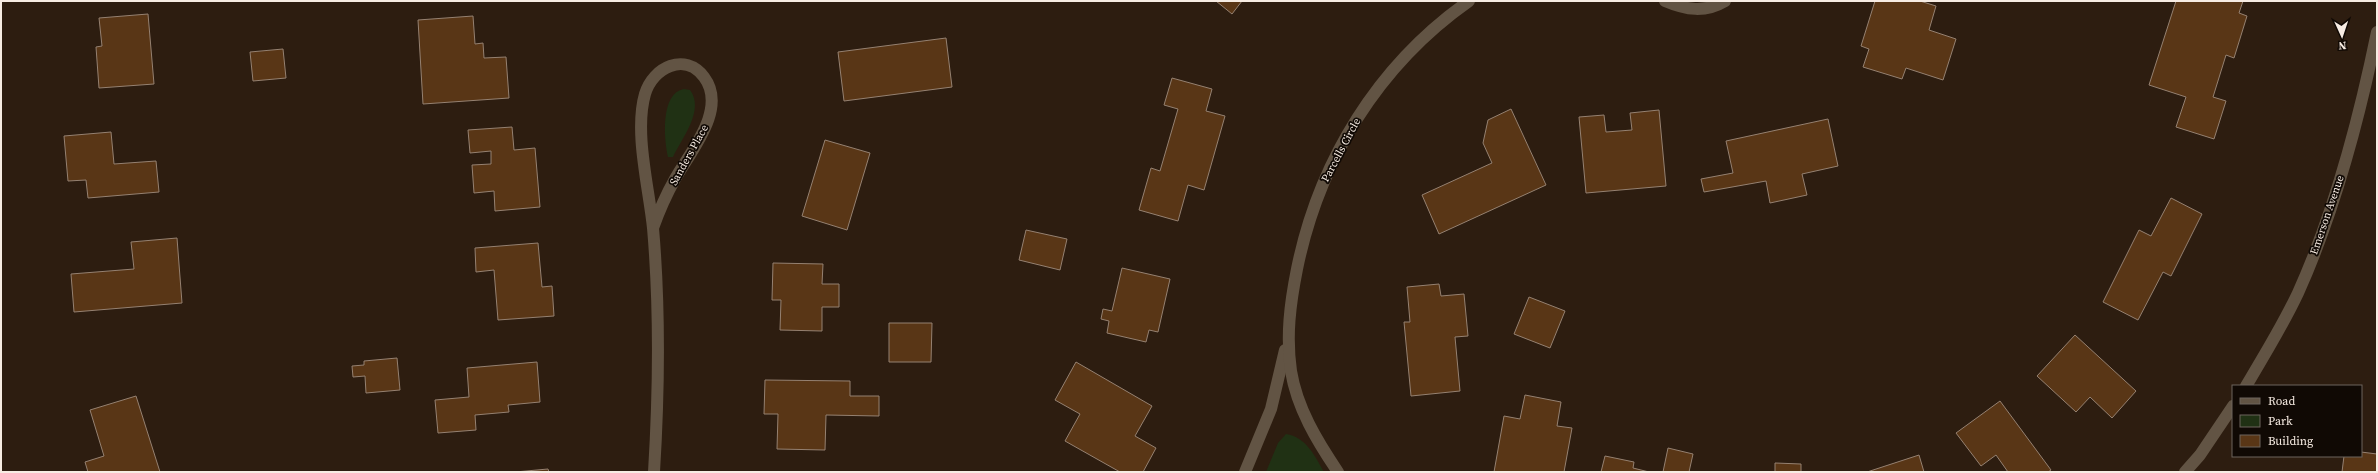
<svg xmlns="http://www.w3.org/2000/svg" width="2378" height="473" font-family="'Source Serif 4',serif">
	<rect width="100%" height="100%" fill="#2d1d10"/>
	<g fill="#203114">
		<path d="M684,89L690,90C705,110 682,138 673,157H668C664,140 660,93 684,89Z"/>
		<path d="M1286,434C1306,437 1315,456 1324,472H1266L1278,443Z"/>
	</g>
	<g fill="#593616" stroke="#958171">
		<path d="M1216,1H1242L1232,14Z"/>
		<path d="M1875,1H1920L1936,6L1929,30L1956,39L1943,80L1906,68L1902,79L1863,67L1869,49L1861,46Z"/>
		<path d="M2176,1H2243L2239,13L2247,16L2234,58L2226,55L2213,97L2226,101L2214,139L2176,127L2186,97L2149,85Z"/>
		<path d="M148,14L154,84L99,88L96,47L102,46L99,18Z"/>
		<path d="M473,16L475,44L483,43L484,58L506,57L509,98L423,104L418,20Z"/>
		<path d="M946,38L952,87L844,101L838,52Z"/>
		<path d="M283,49L286,78L253,81L250,52Z"/>
		<path d="M1172,78L1212,89L1206,111L1225,116L1204,190L1188,185L1178,221L1139,210L1151,168L1160,171L1178,109L1164,105Z"/>
		<path d="M1511,109L1546,185L1439,234L1422,195L1492,163L1483,143L1488,120Z"/>
		<path d="M1659,110L1666,186L1586,193L1579,117L1604,115L1606,132L1632,130L1630,113Z"/>
		<path d="M1828,119L1838,166L1802,174L1807,195L1770,203L1766,181L1704,192L1701,179L1733,173L1726,141Z"/>
		<path d="M512,127L514,150L535,148L540,207L495,211L494,191L474,193L472,165L491,164V151L470,153L468,130Z"/>
		<path d="M111,132L114,164L156,161L159,192L88,198L86,180L68,181L64,136Z"/>
		<path d="M825,140L870,153L847,230L802,216Z"/>
		<path d="M2171,198L2202,214L2171,276L2163,272L2138,320L2103,302L2139,230L2151,236Z"/>
		<path d="M1026,230L1067,239L1060,270L1019,260Z"/>
		<path d="M177,238L182,303L74,312L71,274L134,269L131,242Z"/>
		<path d="M538,243L542,287L552,286L554,316L498,320L494,270L476,272L475,248Z"/>
		<path d="M773,263L823,264L822,284H839V307H822V331L780,330L781,300H772Z"/>
		<path d="M1122,268L1170,279L1158,332L1149,330L1146,342L1107,333L1109,321L1101,319L1103,309L1112,311Z"/>
		<path d="M1439,284L1441,296L1464,294L1468,336L1455,337L1460,391L1411,396L1404,322H1410L1407,287Z"/>
		<path d="M1529,297L1565,311L1550,348L1514,334Z"/>
		<path d="M889,323H932L931,362H889Z"/>
		<path d="M2075,335L2136,391L2112,418L2090,397L2076,412L2037,376Z"/>
		<path d="M397,358L400,390L366,393L365,376L353,377L352,366L364,365V361Z"/>
		<path d="M537,362L540,402L508,405L509,412L475,415L476,430L438,433L435,400L469,397L467,368Z"/>
		<path d="M1076,362L1152,406L1135,436L1156,448L1143,472H1120L1065,441L1080,414L1055,400Z"/>
		<path d="M765,380L850,381V396H879V416L826,415L825,450L777,449L778,414H764Z"/>
		<path d="M1525,395L1561,402L1557,426L1572,428L1564,472H1494L1504,416L1520,419Z"/>
		<path d="M136,396L160,472H88L85,462L104,456L90,410Z"/>
		<path d="M2000,401L2051,470L2048,472H2008L1996,455L1981,466L1956,433Z"/>
		<path d="M1668,448L1693,454L1689,472H1663Z"/>
		<path d="M2361,452L2377,454V472H2342L2344,456H2361Z"/>
		<path d="M1919,455L1924,472H1867Z"/>
		<path d="M1605,456L1634,462L1633,468L1649,472H1601Z"/>
		<path d="M1775,463L1801,464V472H1775Z"/>
		<path d="M548,469L549,472H515Z"/>
	</g>
	<g fill="none" stroke-linecap="round" stroke-linejoin="round">
		<g stroke="#625444" stroke-width="12">
			<path d="M1665,1C1686,10 1705,13 1725,1"/>
			<path d="M653,228C659,211 666,195 675,179C690,152 728,109 704,77C685,52 653,67 645,94C634,132 649,188 653,228C660,309 659,391 654,472"/>
			<path d="M2246,386C2264,356 2283,325 2298,293C2335,211 2359,120 2377,32"/>
			<path d="M1245,472L1271,409L1285,350"/>
			<path d="M1338,472C1317,441 1297,408 1291,371C1286,336 1290,304 1297,269C1319,161 1378,65 1469,1"/>
			<path d="M2185,472L2200,455L2233,406"/>
		</g>
	</g>
	<g text-anchor="middle" dominant-baseline="central" stroke-width="3.5" stroke-linejoin="round" paint-order="stroke">
		<g font-size="11" fill="#f7ece3" stroke="#100904">
			<text transform="translate(1341 150) rotate(-62)">Parcells Circle</text>
			<text transform="translate(689 155) rotate(-61)">Sanders Place</text>
			<text transform="translate(2327 215) rotate(-71)">Emerson Avenue</text>
		</g>
	</g>
	<rect width="2378" height="473" fill="none" stroke="#f7ece3" stroke-width="4"/>
	<rect x="2232" y="385" width="130" height="72" fill="#100904" stroke="#6c645d"/>
	<rect x="2240" y="398" width="20" height="6" fill="#625444" stroke="#6c645d"/>
	<text x="2268" y="405" font-size="12" fill="#f7ece3">Road</text>
	<rect x="2240" y="415" width="20" height="12" fill="#203114" stroke="#6c645d"/>
	<text x="2268" y="425" font-size="12" fill="#f7ece3">Park</text>
	<rect x="2240" y="435" width="20" height="12" fill="#593616" stroke="#6c645d"/>
	<text x="2268" y="445" font-size="12" fill="#f7ece3">Building</text>
	<g transform="translate(2342 36) rotate(177)" stroke="#100904" stroke-width="3" paint-order="stroke">
	<path d="M0-3L7 15L0 10L-7 15Z" fill="#f7ece3"/>
	<text y="-6" font-size="11" font-weight="bold" text-anchor="middle" fill="#f7ece3">N</text>
	</g>
</svg>
